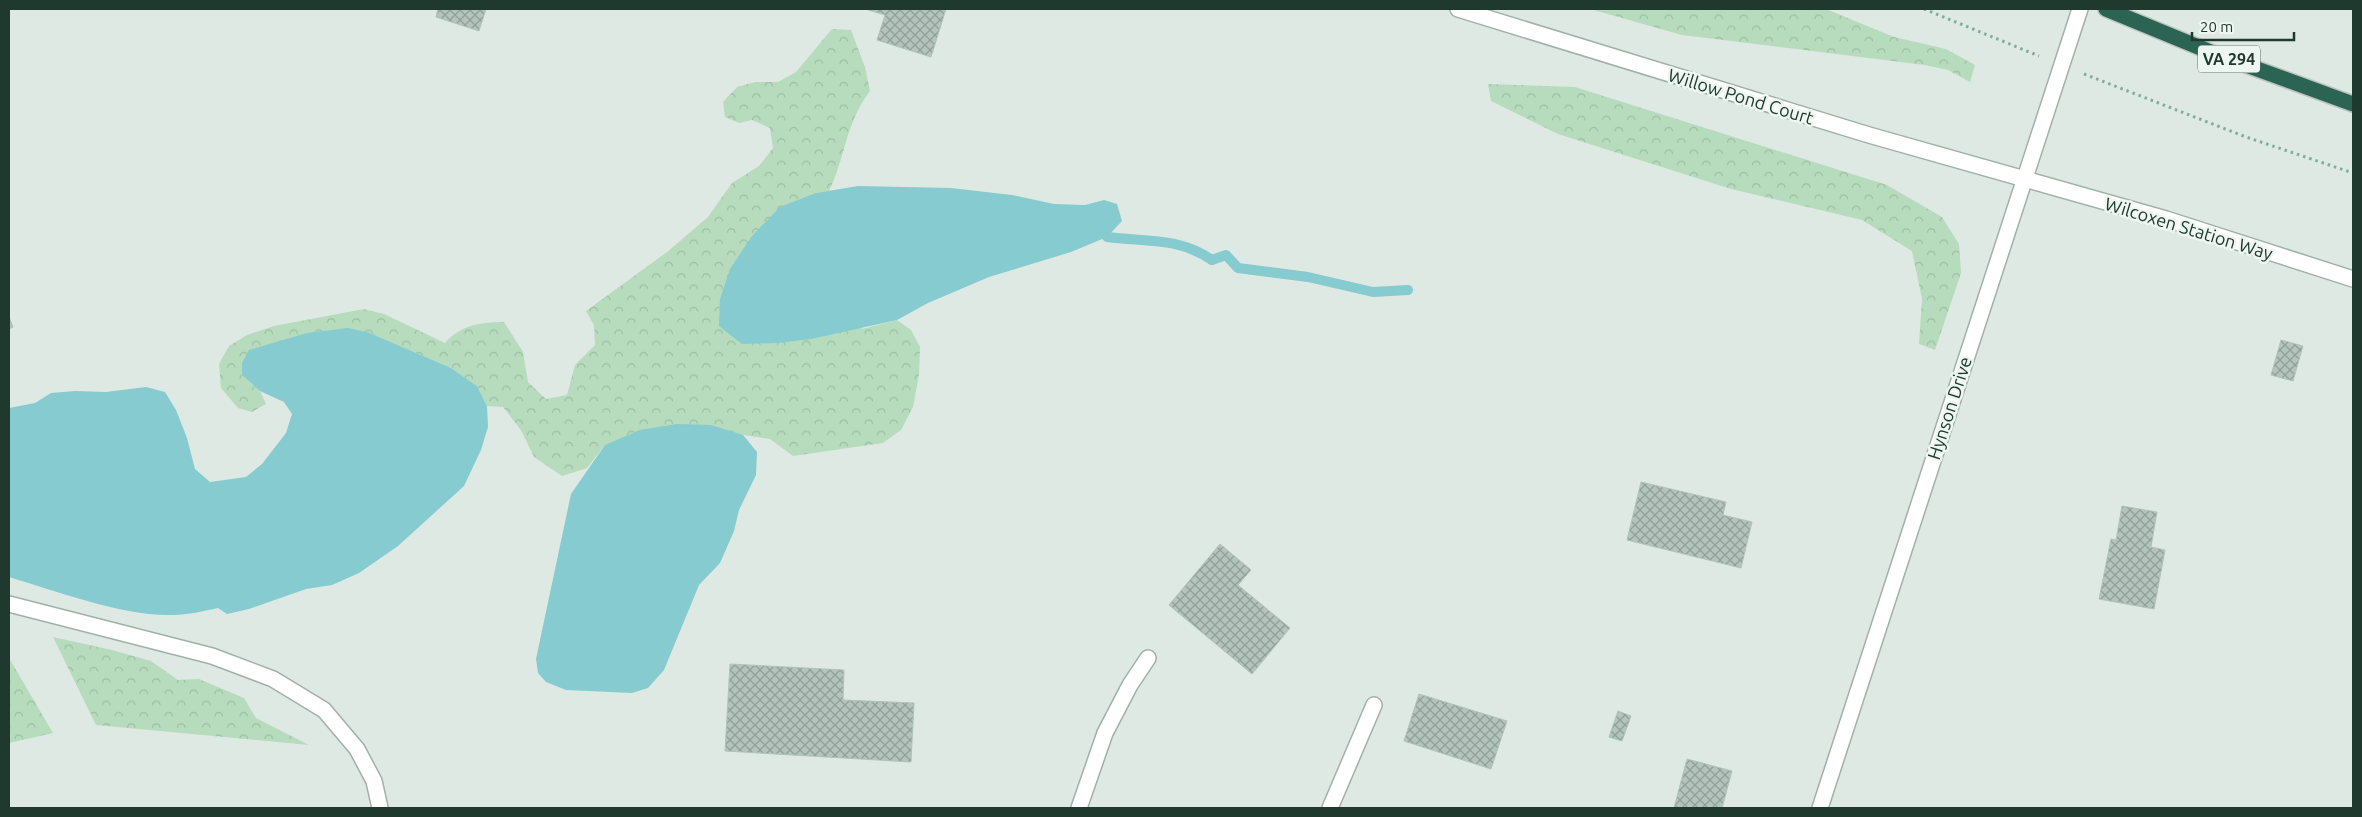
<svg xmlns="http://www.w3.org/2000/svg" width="2362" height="817" font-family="Ubuntu,sans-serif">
	<defs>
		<pattern id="forest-crowns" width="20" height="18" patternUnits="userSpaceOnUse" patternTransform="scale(1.25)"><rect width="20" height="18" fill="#b7dbbd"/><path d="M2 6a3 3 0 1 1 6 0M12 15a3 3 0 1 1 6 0" fill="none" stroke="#9dbda3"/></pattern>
		<pattern id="building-cross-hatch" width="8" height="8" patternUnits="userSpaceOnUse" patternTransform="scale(1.25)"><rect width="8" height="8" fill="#b3c4bc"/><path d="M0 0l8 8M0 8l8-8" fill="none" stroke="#91a099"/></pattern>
	</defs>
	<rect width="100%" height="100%" fill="#dee9e3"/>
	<g fill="url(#forest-crowns)">
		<path d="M1590,9H1826L1894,37L1946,49L1975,65L1970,82L1948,70L1925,65L1682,35Z"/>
		<path d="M832,29L851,30L865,67L870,91C845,124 846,156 829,191L816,193L862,329L897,320L911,330L920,347L919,375L913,407L901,430L883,443L793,456L770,439L743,435L605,445L587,468L562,476L534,457L521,430L503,407L487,406L477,386L451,368L370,333L242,375L260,391L266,404L252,412L238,408L221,388L219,364L229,346L247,335L274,326L364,309L384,314L445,343C460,325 482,322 504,322L523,352L528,382L546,399L567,395L575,365L595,345L594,325L586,311L667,252L708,217L732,183L759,166L773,148L770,128L752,120L739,123L725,117L723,102L737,87L755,82H778L796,72Z"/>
		<path d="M1488,84L1575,87L1887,185L1942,217L1959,244L1961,273L1935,350L1919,344L1922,299L1912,251L1862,220L1731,189L1558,134L1491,101Z"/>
		<path d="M53,637L112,650L151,661L178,680L199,679L244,698L256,718L309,745L96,725Z"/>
		<path d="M9,658L53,733L9,743Z"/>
	</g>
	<g fill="#85cbcf">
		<path d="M858,186L951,188L1012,195L1054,204L1085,205L1104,200L1117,204L1122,221L1107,237L1071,252L989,277L928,303L897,320L811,339L777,343L742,344L719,326L720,299L730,269L752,236L780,207L816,193Z"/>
		<path d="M348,328L370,333L451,368L477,386L487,406L488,427L481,450L464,486L398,546L359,573L332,585L306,589L249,609L227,614L218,608C204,611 188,615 173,615C125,617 56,591 9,577V408L35,403L51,393L75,391L106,392L146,387L165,392L176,410L187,438L195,469L210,482L246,477L262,464L286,433L292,414L284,402L260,391L242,375V363L249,350L307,333Z"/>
		<path d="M677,424L711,425L743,435L757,452L756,475L739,510L734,531L720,563L699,585L664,670L648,688L632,693L566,690L546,682L538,673L536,659L571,494L605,445L640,430Z"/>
	</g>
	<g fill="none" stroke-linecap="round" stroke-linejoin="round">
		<path stroke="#85cbcf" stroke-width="10" d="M1107,237C1146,242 1178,237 1212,260L1226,255L1238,268L1308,277L1373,292L1408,290"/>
	</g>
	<g fill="url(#building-cross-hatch)" stroke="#b1c3b9">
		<path d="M438,9H486L479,31L436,17Z"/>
		<path d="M865,9H946L931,57L877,40L885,15Z"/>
		<path d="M9,317L13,327L9,329Z"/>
		<path d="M2281,340L2303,346L2293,381L2271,375Z"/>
		<path d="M1641,482L1726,502L1723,515L1752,522L1741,568L1627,540Z"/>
		<path d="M2122,506L2157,512L2151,547L2165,550L2154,609L2099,599L2111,539L2116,540Z"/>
		<path d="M1220,544L1251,570L1238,585L1290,628L1252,674L1169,605Z"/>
		<path d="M730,664L844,670L843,700L914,703L911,762L725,751Z"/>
		<path d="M1419,694L1507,721L1491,769L1404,741Z"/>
		<path d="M1618,711L1631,716L1622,741L1609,737Z"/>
		<path d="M1687,759L1732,771L1722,808H1674Z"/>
	</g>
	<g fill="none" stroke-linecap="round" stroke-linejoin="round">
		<g stroke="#a1b1a9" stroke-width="18">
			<g id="lane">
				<path d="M9,604L212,656L273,679L324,710L357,749L374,781L380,808"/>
				<path d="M1079,808L1105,733L1130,685L1148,658"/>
				<path d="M1330,808L1374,705"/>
			</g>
		</g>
		<g stroke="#a1b1a9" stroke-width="18">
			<g id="street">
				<path d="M1458,9L1869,135L2166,219L2353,279"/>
				<path d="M1820,808L2080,9"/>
			</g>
		</g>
		<g stroke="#bcc4c1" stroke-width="18">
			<path id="highway" d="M2106,9L2213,53L2353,104"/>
		</g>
		<g stroke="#7fad9a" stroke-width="3" stroke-dasharray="2.5 4" stroke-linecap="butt">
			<path d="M1924,9L2039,56"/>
			<path d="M2084,74L2246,137L2353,173"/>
		</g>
		<use href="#lane" stroke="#fff" stroke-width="15"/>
		<use href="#street" stroke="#fff" stroke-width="15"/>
		<use href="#highway" stroke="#2c6453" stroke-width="15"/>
	</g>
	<g text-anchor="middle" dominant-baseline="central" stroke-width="5" stroke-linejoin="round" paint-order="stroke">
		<rect fill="#eef6f1" stroke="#5e7269" stroke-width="1" x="2198" y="45.5" width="62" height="27" rx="4"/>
		<g font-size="16" font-weight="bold" fill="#20392f">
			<text x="2229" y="59">VA 294</text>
		</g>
		<g font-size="18" fill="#20392f" stroke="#eef6f1">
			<text transform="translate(1741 96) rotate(17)">Willow Pond Court</text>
			<text transform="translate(2189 228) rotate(17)">Wilcoxen Station Way</text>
			<text transform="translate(1949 408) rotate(-72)">Hynson Drive</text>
		</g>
	</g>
	<rect width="2362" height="817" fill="none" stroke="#20392f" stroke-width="20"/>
	<path d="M2192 32v8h102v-8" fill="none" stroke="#20392f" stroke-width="2.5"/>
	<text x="2200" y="32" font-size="15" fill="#20392f" stroke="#eef6f1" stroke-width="4" paint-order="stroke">20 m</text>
</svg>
